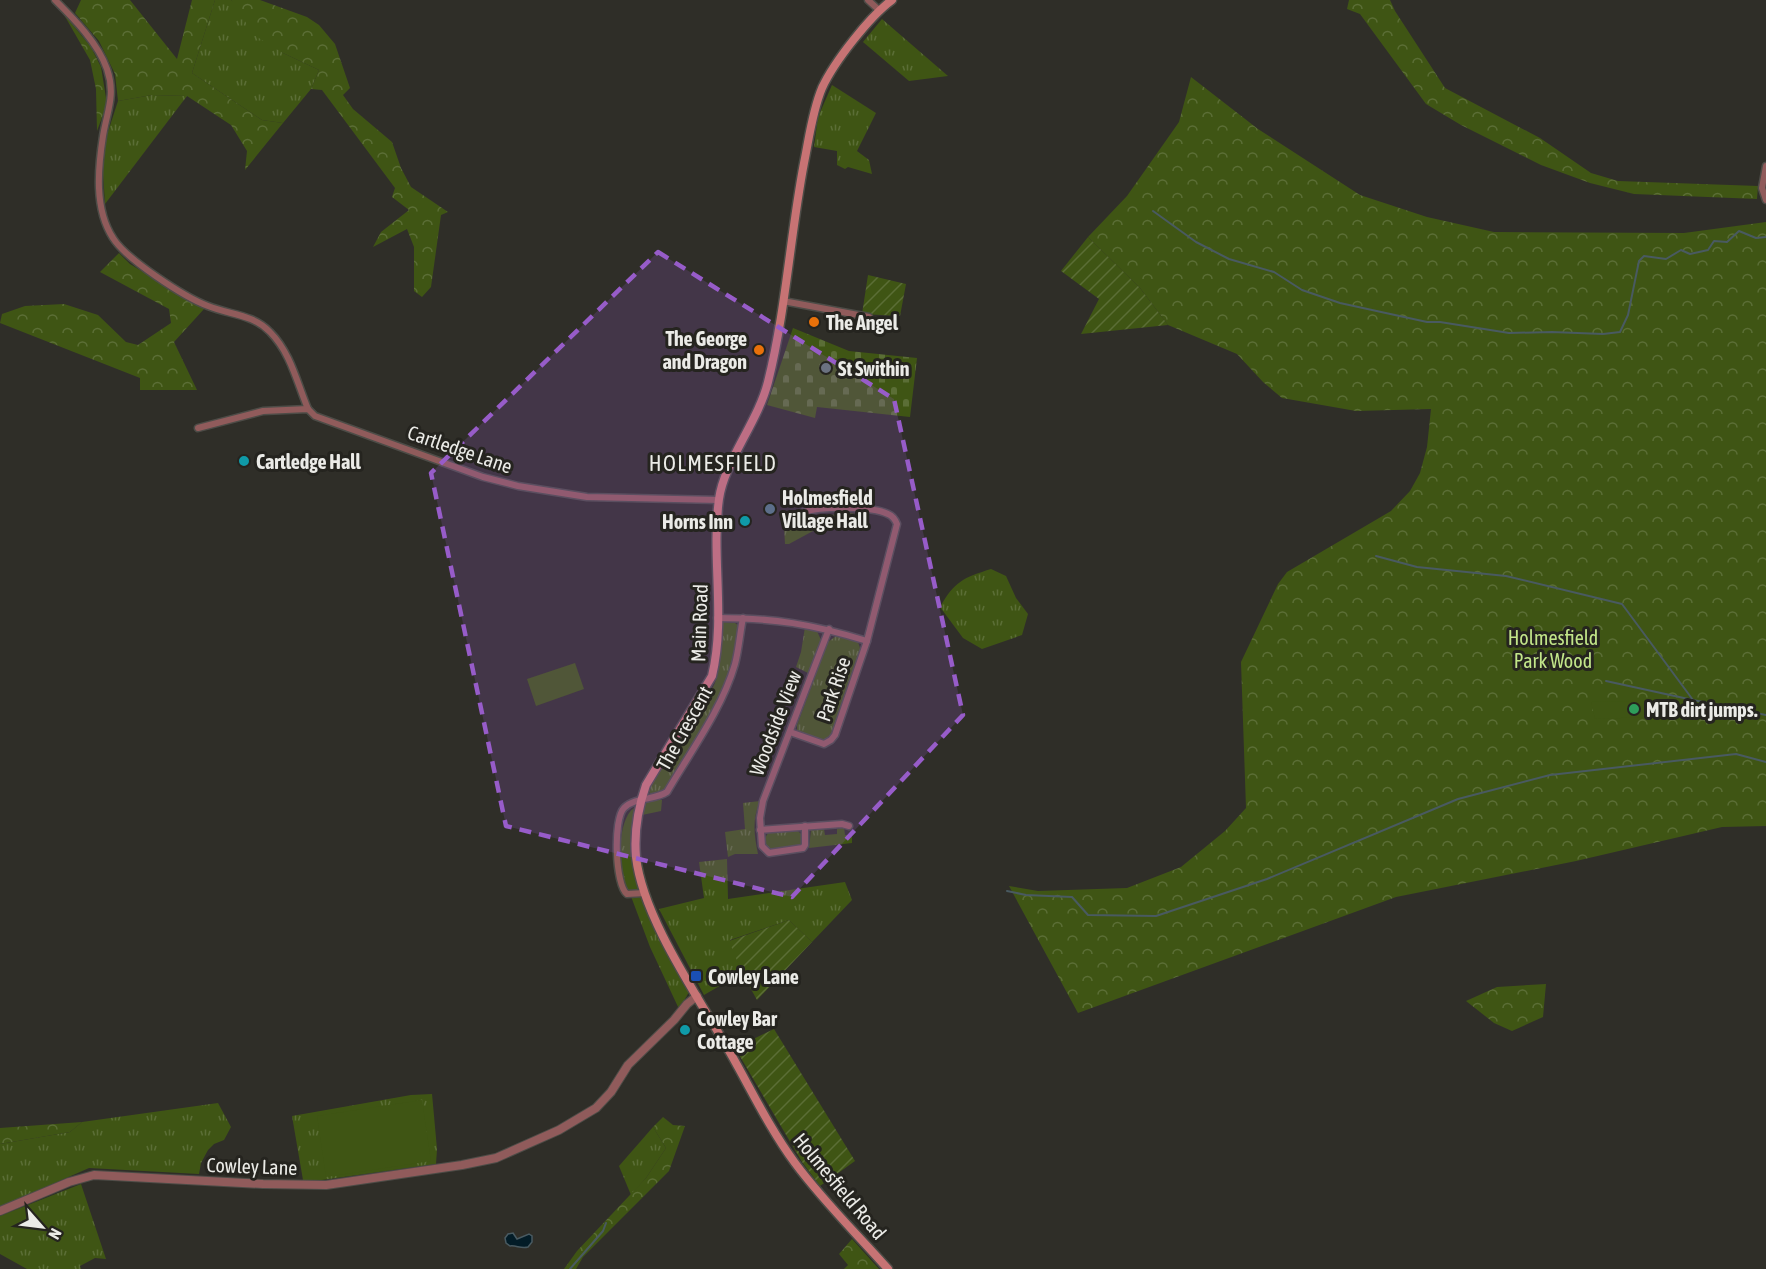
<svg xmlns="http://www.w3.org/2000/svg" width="1766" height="1269" font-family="'Asap Condensed',sans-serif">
	<defs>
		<pattern id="grass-tufts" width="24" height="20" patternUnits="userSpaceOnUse" patternTransform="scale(1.5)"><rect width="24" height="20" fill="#3f5514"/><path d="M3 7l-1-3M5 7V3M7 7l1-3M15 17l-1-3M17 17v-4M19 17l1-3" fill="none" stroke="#5b6e36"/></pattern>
		<pattern id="forest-crowns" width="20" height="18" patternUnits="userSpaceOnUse" patternTransform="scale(1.5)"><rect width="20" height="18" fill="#3f5514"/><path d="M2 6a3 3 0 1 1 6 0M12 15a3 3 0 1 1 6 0" fill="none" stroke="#5b6e36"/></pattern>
		<pattern id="cemetery-stones" width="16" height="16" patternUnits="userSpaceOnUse" patternTransform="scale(1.5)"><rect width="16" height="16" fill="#3f5514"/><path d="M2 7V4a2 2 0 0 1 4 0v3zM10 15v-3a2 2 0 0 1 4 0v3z" fill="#5b6e36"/></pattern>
		<pattern id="garden-furrows" width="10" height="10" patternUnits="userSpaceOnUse" patternTransform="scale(1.5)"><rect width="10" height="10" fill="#3f5514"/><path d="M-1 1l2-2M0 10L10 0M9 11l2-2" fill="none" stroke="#5b6e36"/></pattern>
	</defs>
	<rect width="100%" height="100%" fill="#2f2e28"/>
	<g fill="url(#grass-tufts)">
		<path d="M215,0H231L283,53L319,70L311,89L283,123L262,120L192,73Z"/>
		<path d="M882,19L948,76L909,81L863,42Z"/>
		<path d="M832,85L876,113L857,151L869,160L872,174L848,167L845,169L837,165V151L814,147L818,117Z"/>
		<path d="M152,95L187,96L105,204L103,173L106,138L118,101Z"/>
		<path d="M855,513L837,518L789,544H785L784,526L794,524L803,517Z"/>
		<path d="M991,569L1006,576L1016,598L1028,614L1022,635L982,649L963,638L940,607C955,581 963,578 991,569Z"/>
		<path d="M721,622L735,623L739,626C738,635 737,645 735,654C725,696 689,751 666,789L653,794L650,793L648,790C663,752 693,723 713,687C724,666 716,644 721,622Z"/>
		<path d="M805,627L817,631L821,640L810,674L796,667L801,652Z"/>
		<path d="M836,636L858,642L861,651L833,733L825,739C815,739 805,737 797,730V725L828,642Z"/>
		<path d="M652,800H662L661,811L642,815L644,804Z"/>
		<path d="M760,801C752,819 754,835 758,854H735L728,857L725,832L745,829L743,803Z"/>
		<path d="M634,808C627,883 654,928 689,992L679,1009L650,947L629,891C616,876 617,819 634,808Z"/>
		<path d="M844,827L845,835H852V843L809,848L811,830L824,829L825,835L837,834V829Z"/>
		<path d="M797,830L803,836L801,845C792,850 774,852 765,846L764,840L768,833Z"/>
		<path d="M727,859L728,899L845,882L852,900L812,942L789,920L730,940L742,973L704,995L659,909L704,898L699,862Z"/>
		<path d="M432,1094L437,1149L436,1164L322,1180H303L292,1116L411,1095Z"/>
		<path d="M218,1103L231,1127L224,1140L214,1144L208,1150L201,1163L199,1174L89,1168L0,1207V1144L70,1132L82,1122Z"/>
		<path d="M653,1127L666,1148L646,1178L631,1195L619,1166Z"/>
		<path d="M81,1184L106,1259L95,1258L80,1266L81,1269H27L0,1254V1216Z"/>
	</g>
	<g fill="url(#forest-crowns)">
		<path d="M81,0H130L177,59L192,0H215L192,73L262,120L283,123L245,170L247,151L231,125L187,96L152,95L118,101L115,74L99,41L75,13Z"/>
		<path d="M231,0H260L307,17L319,25L335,44L350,88L343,95L353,109L392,142L401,168L411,187L448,212L441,215L431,287L422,297L414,291V247L407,229L373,247L381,232L409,210L392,197L395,188L322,90L311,89L319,70L283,53L254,35Z"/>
		<path d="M1349,0H1390L1395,11L1445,88L1540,138L1591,173L1618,181L1758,186L1757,199L1634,194L1590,183L1541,165L1461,125L1426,104L1360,14L1347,9Z"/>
		<path d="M63,13L91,47L101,67L107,104L97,131L96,89L90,60Z"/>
		<path d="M1191,77L1258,129L1360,195L1427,217L1494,232L1684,233L1766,222V826L1722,827L1576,861L1396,897L1078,1013L1009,886L1038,891L1127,888L1181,867L1225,831L1246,808L1241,662L1278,584L1287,572L1391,511L1410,491L1420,473L1427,447L1431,409L1356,411L1282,398L1263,382L1237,354L1168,325L1140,288L1088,237L1127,196L1179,122Z"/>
		<path d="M119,253L130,264L204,309L174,342L197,390H140V378L0,323L2,314L25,306L64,304L98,315L126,342L138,345L171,323L169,309L100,272Z"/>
		<path d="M1546,984L1543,1017L1512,1031L1494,1023L1466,1001L1497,987Z"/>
		<path d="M663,1117L673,1125L685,1126L669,1171L583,1257L576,1269H564L577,1251L646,1178L666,1148L653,1127Z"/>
		<path d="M82,1122L70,1132L0,1144V1128Z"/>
		<path d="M852,1239L879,1269H844L848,1265L839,1254Z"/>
	</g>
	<path fill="url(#cemetery-stones)" d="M793,328L849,351L917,358L910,417L817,407L815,418L767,405Z"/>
	<g fill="url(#garden-furrows)">
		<path d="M1088,237L1140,288L1168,325L1081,334L1099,299L1061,271Z"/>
		<path d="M868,275L906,284L900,316L862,314Z"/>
		<path d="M789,920L812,942L757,1000L742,973L729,941Z"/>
		<path d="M774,1029L855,1161L820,1186L802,1162L735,1048Z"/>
	</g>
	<g fill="#3f5514">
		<path d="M575,663L584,689L536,706L527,679Z"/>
		<path d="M1676,700L1674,716L1595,719L1591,702Z"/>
		<path d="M422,1100L431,1161L326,1177L317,1116Z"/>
	</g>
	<path fill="#031c27" stroke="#495a61" stroke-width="1.5" d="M513,1233L517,1239L529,1234L532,1236V1242L528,1247C521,1249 516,1245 510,1246L506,1243L505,1238L508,1234Z"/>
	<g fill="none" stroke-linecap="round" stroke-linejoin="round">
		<g stroke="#495a61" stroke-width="2">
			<path d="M1153,211L1196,242L1229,259L1274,272L1302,290L1340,303L1427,322H1440L1509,333L1552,332L1603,334L1620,332L1628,315L1639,261L1644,256L1666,259L1681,250L1690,254L1708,250L1714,241L1727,242L1739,231L1756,238L1766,237"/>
			<path d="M1376,556L1417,567L1506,576L1622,604L1693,700L1766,715"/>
			<path d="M1606,681L1693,700"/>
			<path d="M1007,891L1026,895L1072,897L1088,915L1156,916L1267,879L1458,799L1550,775L1736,754L1766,762"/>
			<path d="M570,1269L603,1231L606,1223"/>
		</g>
		<g stroke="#4d4c47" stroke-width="9">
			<g id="minor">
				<path d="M55,0C74,19 98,43 107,69C116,95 107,111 103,136C98,168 94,209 113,238C126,259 184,297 208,306C230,315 253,314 270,332C291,353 297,383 308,409"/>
				<path d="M868,0L880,11"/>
				<path d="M1766,166L1762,188L1766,200"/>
				<path d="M783,301L869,317"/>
				<path d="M198,428L263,411L308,409L315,416L483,477L518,486L587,497L719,500"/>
				<path d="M717,618C774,618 812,624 867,641"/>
				<path d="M790,732L824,744L831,740L835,735L867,641L897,524C895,519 893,516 888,514C872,506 821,506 804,512C800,514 796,517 792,520"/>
				<path d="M805,826V845L803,848L769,853L762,846L760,818L763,801L829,629"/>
				<path d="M760,830L842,824L849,826"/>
				<path d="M645,893L627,894C615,885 613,819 624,808C635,797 655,800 667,792C691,751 722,709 735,664C739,649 740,633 743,618"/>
			</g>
		</g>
		<g stroke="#4d4c47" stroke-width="10">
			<path id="tertiary" d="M0,1211L69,1182L94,1175L263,1184L326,1185L462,1165L496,1158L559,1130L596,1108L611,1092L628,1065L674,1020L687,1004L697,996"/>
		</g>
		<g stroke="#4d4c47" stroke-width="11">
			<path id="secondary" d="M888,1269C857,1234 823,1201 795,1163C769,1128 750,1087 728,1049C697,995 643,918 636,857C634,833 638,808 646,785L712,676C726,618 711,557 719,499C724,462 758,422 768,382C786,310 790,236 804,163C809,139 812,112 822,88C834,62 869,17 892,0"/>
		</g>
		<use href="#minor" stroke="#905b5b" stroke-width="6"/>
		<use href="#tertiary" stroke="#905b5b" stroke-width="8"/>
		<use href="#secondary" stroke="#c77374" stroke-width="8"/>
	</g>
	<path fill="#975cc9" fill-opacity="0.2" stroke="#975cc9" stroke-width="4.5" stroke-dasharray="12 8" stroke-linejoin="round" d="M658,252L894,399L963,715L792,897L506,826L431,473Z"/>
	<g fill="#e8710a" stroke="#25241f" stroke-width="2">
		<circle cx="814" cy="322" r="6"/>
		<circle cx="759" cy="350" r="6"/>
	</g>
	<circle fill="#6b7280" stroke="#25241f" stroke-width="2" cx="826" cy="368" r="6"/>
	<g fill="#0f9aa8" stroke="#25241f" stroke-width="2">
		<circle cx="244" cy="461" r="6"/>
		<circle cx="745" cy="521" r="6"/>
		<circle cx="685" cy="1030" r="6"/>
	</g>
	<circle fill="#5c6f8a" stroke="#25241f" stroke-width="2" cx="770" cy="509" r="6"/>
	<circle fill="#2e9e5b" stroke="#25241f" stroke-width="2" cx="1634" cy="709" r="6"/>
	<rect fill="#1a4fb4" stroke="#25241f" stroke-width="2" x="690" y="970" width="12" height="12" rx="3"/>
	<g text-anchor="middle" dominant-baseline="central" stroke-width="6" stroke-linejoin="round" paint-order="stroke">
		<g font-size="20" font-weight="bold" fill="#ebebe7" stroke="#25241f" text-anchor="start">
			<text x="826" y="322">The Angel</text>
			<text x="747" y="338" text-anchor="end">The George<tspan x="747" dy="23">and Dragon</tspan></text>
			<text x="838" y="368">St Swithin</text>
			<text x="256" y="461">Cartledge Hall</text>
			<text x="782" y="497">Holmesfield<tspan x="782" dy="23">Village Hall</tspan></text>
			<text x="733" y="521" text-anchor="end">Horns Inn</text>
			<text x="1646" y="709">MTB dirt jumps.</text>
			<text x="708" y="976">Cowley Lane</text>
			<text x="697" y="1018">Cowley Bar<tspan x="697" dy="23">Cottage</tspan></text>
		</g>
		<g font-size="20" fill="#ebebe7" stroke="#25241f">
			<text transform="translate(460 449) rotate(19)">Cartledge Lane</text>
			<text transform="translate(699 623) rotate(-88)">Main Road</text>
			<text transform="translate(833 689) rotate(-71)">Park Rise</text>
			<text transform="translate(775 723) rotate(-69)">Woodside View</text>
			<text transform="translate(684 728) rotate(-61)">The Crescent</text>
			<text transform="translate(252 1166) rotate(2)">Cowley Lane</text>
			<text transform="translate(840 1186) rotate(50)">Holmesfield Road</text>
		</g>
		<g font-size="20" fill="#c2e689" stroke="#25241f">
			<text x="1553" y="637">Holmesfield<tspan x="1553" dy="23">Park Wood</tspan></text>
		</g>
		<g font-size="22" letter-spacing="1.5" fill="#ebebe7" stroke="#25241f">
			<text x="713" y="463">HOLMESFIELD</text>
		</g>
	</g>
	<g transform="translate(42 1227) rotate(118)" stroke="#25241f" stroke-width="4.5" paint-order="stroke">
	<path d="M0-4.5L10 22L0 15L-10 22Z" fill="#ebebe7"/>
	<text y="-9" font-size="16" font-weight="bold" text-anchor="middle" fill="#ebebe7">N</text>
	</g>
</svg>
